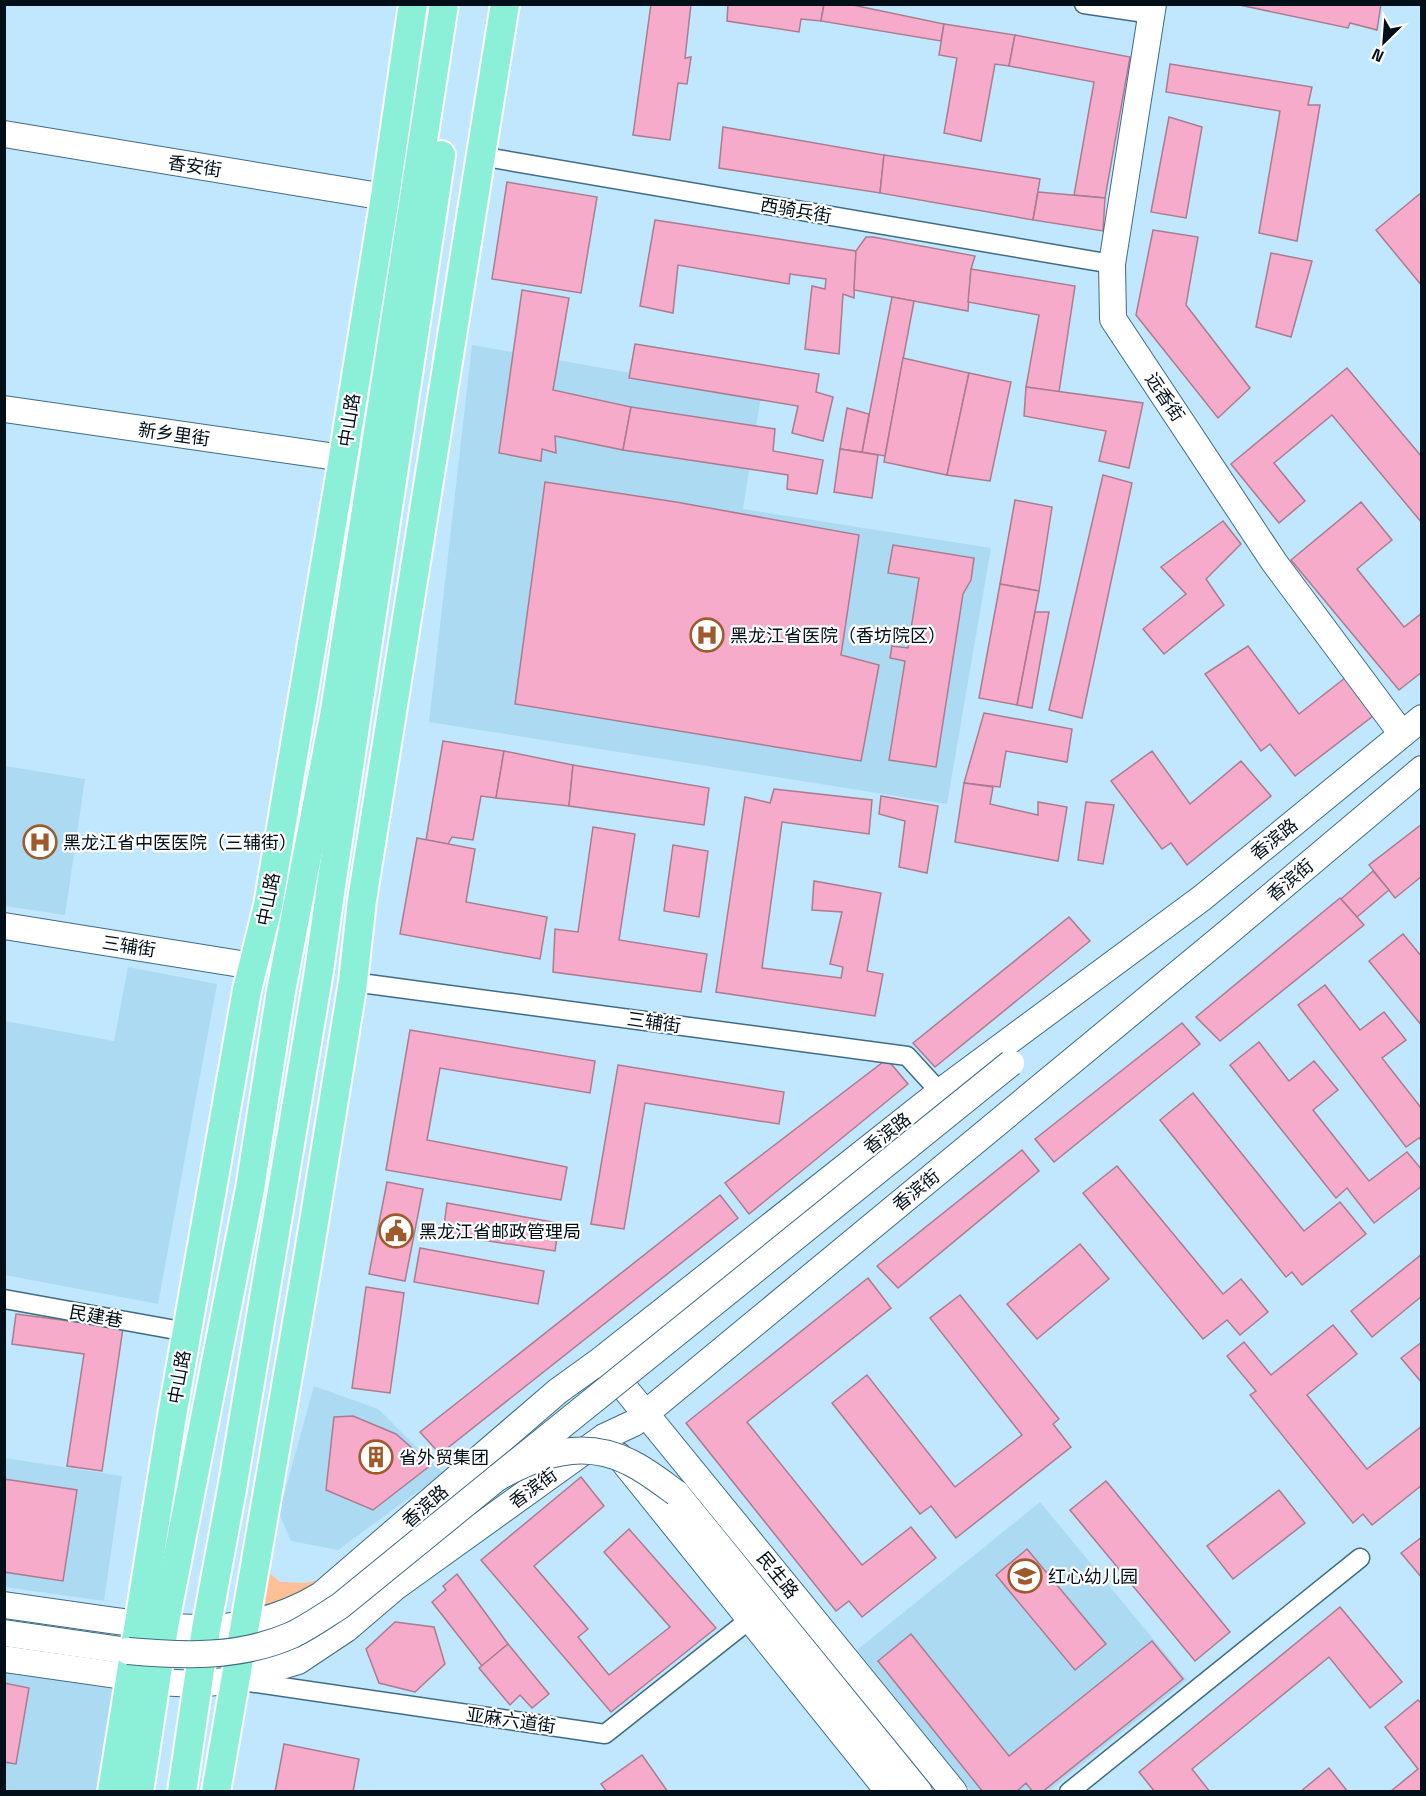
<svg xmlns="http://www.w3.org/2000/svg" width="1426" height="1796" font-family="'Space Grotesk','Noto Sans SC',sans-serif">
	<rect width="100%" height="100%" fill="#c0e7fd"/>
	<g fill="#addaf3">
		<path d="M472,345L761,396L743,509L991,548L947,804L429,722Z"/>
		<path d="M5,766L85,779L65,915L5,906Z"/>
		<path d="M128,967L217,984L158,1304L5,1275V1021L114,1041Z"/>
		<path d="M314,1386L378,1409L443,1473L338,1550L291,1541L279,1513Z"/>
		<path d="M5,1458L122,1476L104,1601L5,1587Z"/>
		<path d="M1040,1502L1187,1680L1049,1791H971L857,1650Z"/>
		<path d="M4,1671L113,1689L97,1791H5Z"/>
	</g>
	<path fill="#ffbf97" d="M249,1555L280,1582L304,1583L328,1579L321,1592L241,1619Z"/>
	<g fill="#f6abca" stroke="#ab7c8f" stroke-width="1.5">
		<path d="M651,4H691L685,58L691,57L687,84L678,83L670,140L633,135Z"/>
		<path d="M728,4H824L821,21L801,19L799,32L727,21Z"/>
		<path d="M824,4H848L944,24L941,41L821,21Z"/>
		<path d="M1235,4H1381L1377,30L1350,23L1348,28Z"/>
		<path d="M944,24L1015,35L1009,66L995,64L981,141L944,133L957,58L939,55Z"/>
		<path d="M1015,35L1130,57L1105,198L1074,195L1094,82L1009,66Z"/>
		<path d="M1170,64L1312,87L1308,105H1320L1297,241L1259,233L1280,111L1166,92Z"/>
		<path d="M1169,117L1202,127L1186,218L1151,212Z"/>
		<path d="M723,127L884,155L880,193L719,168Z"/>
		<path d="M884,155L1040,179L1033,220L880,193Z"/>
		<path d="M507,182L597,197L581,293L492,279Z"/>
		<path d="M1038,192L1105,198L1103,231L1033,220Z"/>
		<path d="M1422,192V286L1376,230Z"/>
		<path d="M655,220L856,251L854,298L843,294L839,354L805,349L812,286L825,289L826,279L790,274L789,284L678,265L673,313L640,306Z"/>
		<path d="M1153,230L1198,237L1186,305L1250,388L1218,418L1136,315Z"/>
		<path d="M866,237H873L975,256L971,269L968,311L854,290L856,251Z"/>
		<path d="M1271,253L1312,261L1291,337L1256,327Z"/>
		<path d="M971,269L1075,286L1059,392L1026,387L1039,315L968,302Z"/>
		<path d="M522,290L569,298L553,390L631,407L623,450L555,436L556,453L542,449L541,461L499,453Z"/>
		<path d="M892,297L914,301L885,456L862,452Z"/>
		<path d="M635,344L819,374L816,392L833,397L823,441L792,433L798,406L629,378Z"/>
		<path d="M903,358L969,373L947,475L884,462Z"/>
		<path d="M1347,368L1422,457V523L1332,415L1274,463L1305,501L1279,523L1231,464Z"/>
		<path d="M969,373L1011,382L990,481L947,475Z"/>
		<path d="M1026,387L1143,403L1129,468L1099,461L1106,431L1024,416Z"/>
		<path d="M631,407L775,429L773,451L823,460L817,494L787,489L788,475L623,450Z"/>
		<path d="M847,408L869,414L862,452L840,449Z"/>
		<path d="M840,449L878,455L872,498L834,492Z"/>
		<path d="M1103,475L1132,483L1082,718L1049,710Z"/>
		<path d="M545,482L676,502L859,535L841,655L879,665L861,761L515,704Z"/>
		<path d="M1015,500L1052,507L1039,591L1000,584Z"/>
		<path d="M1361,502L1392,540L1357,569L1404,627L1422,613V672L1399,690L1291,560Z"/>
		<path d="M1223,521L1241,544L1206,579L1224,605L1164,654L1143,629L1186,594L1161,567Z"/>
		<path d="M893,545L974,558L971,580L963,594L936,767L889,760L905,661L890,658L892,646L908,648L919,578L888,573Z"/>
		<path d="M1000,584L1039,591L1017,705L979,698Z"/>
		<path d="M1035,612H1049L1032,708L1017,705Z"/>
		<path d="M1248,646L1299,714L1345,678L1373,716L1295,776L1270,744L1261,751L1205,674Z"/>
		<path d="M984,713L1072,729L1067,762L1006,751L1000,787L964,783Z"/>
		<path d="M443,741L504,751L496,798L481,796L473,840L452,837L448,844L426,840Z"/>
		<path d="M504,751L573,765L569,806L496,798Z"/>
		<path d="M1152,751L1190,804L1241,761L1271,796L1187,865L1171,843L1162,849L1111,781Z"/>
		<path d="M573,765L709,788L704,825L569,806Z"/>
		<path d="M964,783L993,787L990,804L1038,815V802L1067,807L1058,861L955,842Z"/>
		<path d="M774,789L872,800L869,834L782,822L762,968L841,978L843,967L830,964L842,912L812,910L814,881L881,893L867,971L883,974L875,1016L716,992L745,797L770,803Z"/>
		<path d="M881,796L938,806L927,873L899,867L905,821L879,814Z"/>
		<path d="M1086,802L1114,805L1103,864L1078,860Z"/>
		<path d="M1422,824V876L1395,898L1369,865Z"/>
		<path d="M593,827L635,834L619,940L707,954L701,992L553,972L555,929L578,932Z"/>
		<path d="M417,838L475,849L466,902L547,917L540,959L400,934Z"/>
		<path d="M673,845L708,851L699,917L664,911Z"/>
		<path d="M1373,871L1389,890L1357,917L1341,899Z"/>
		<path d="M1340,898L1364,925L1220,1041L1196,1017Z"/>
		<path d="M1069,917L1090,941L935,1067L913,1043Z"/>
		<path d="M1403,934L1422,957V1026L1369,961Z"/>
		<path d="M1325,985L1360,1030L1384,1012L1406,1040L1382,1058L1422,1109V1141L1419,1138L1406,1147L1298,1005Z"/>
		<path d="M1182,1023L1200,1044L1054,1162L1035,1139Z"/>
		<path d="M410,1030L595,1061L590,1093L440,1068L427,1140L567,1167L561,1200L386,1170Z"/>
		<path d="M1259,1042L1289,1081L1314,1061L1338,1090L1313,1110L1369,1181L1407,1152L1422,1170V1186L1374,1223L1347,1188L1336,1198L1230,1065Z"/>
		<path d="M887,1059L908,1084L749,1214L725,1183Z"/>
		<path d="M618,1065L784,1092L779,1124L645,1103L624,1229L591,1224Z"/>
		<path d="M1193,1093L1304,1231L1340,1202L1366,1234L1302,1285L1292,1272L1286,1277L1160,1120Z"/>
		<path d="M1022,1150L1039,1171L898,1288L877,1266Z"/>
		<path d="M1117,1166L1223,1294L1241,1279L1268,1312L1240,1335L1227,1320L1203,1339L1083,1193Z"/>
		<path d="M387,1182L423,1189L405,1281L369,1274Z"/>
		<path d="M720,1195L738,1218L440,1454L420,1432Z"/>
		<path d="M447,1203L559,1223L555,1251L443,1234Z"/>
		<path d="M1080,1244L1109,1279L1037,1339L1007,1304Z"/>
		<path d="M420,1248L544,1271L538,1304L414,1282Z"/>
		<path d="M1422,1254V1296L1372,1337L1351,1311Z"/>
		<path d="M868,1278L891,1308L747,1422L862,1565L911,1527L936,1558L862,1617L849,1601L836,1611L686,1423Z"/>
		<path d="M366,1287L404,1293L390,1393L352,1388Z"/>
		<path d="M960,1295L1059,1419L1053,1424L1071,1447L956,1538L931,1506L920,1514L832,1403L867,1375L955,1487L1022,1435L930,1318Z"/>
		<path d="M16,1314L123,1328L102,1471L67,1466L84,1354L12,1344Z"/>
		<path d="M1333,1325L1357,1354L1307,1395L1367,1469L1422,1426V1485L1372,1525L1363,1514L1353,1523L1250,1395L1256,1391L1227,1356L1244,1342L1271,1375Z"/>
		<path d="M1422,1342V1383L1401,1358Z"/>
		<path d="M353,1416L396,1434L431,1465L373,1510L326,1490L334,1417Z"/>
		<path d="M581,1477L604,1506L534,1566L588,1629L578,1637L609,1675L670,1627L604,1552L629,1529L716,1628L611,1712L481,1560Z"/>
		<path d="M4,1479L77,1490L63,1581L4,1572Z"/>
		<path d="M1106,1481L1230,1632L1195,1661L1070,1510Z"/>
		<path d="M1279,1490L1305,1523L1233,1579L1207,1546Z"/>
		<path d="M1422,1537V1578L1401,1553Z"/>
		<path d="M1027,1549L1106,1644L1075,1670L996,1575Z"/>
		<path d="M457,1574L508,1644L482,1666L432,1602L446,1590L443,1586Z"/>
		<path d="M1340,1607L1402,1682L1370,1708L1329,1657L1192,1769L1210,1792H1155L1139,1772Z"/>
		<path d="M395,1622L434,1627L445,1664L415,1692L379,1683L366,1649Z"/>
		<path d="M911,1634L1009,1756L1152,1641L1183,1679L1042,1792H1033L1026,1783L1016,1792H983L878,1661Z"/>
		<path d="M508,1644L549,1694L532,1708L520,1695L510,1705L479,1668Z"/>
		<path d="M4,1683L29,1688L16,1764L4,1762Z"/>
		<path d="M1418,1700L1422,1704V1792H1390L1418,1769L1385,1727Z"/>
		<path d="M284,1744L359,1759L353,1792H275Z"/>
		<path d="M642,1755L668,1792H607L601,1784Z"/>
		<path d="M1329,1768L1348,1792H1300Z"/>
	</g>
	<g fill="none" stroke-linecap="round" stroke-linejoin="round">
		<g stroke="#3e6c85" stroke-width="21">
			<g id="street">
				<path d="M1084,4L1152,14"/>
				<path d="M480,156L1112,264"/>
				<path d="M353,982L907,1056L940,1092"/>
				<path d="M4,1299L187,1332"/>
				<path d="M242,1681L605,1734L749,1620"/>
				<path d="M1069,1792L1360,1558"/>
			</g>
		</g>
		<g stroke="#3e6c85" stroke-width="28">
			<g id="secondary">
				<path d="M1153,4L1112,264L1113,319L1274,562L1402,734"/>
				<path d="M4,134L385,197"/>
				<path d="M4,409L343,458"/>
				<path d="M4,926L253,966"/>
				<path d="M605,1364L954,1792"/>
				<path d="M619,1456L889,1792"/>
				<path d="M676,1493L919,1792"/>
				<path d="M4,1605C39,1610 74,1615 109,1620C187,1630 250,1638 321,1595L558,1391L601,1360L940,1092L1202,898L1422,718"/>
				<path d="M4,1633L128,1651"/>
				<path d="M4,1659L130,1677L156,1682L197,1684L235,1680L298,1661L346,1629L394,1588L604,1437L634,1423L1226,934L1422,769"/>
			</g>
		</g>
		<g stroke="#fff" stroke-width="32">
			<g id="primary">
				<path d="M112,1792L172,1416L247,990L268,906L343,458L385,197L413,4"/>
				<path d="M139,1792L164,1627L250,1189L281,991L335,711L444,4"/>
				<path d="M182,1792L206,1629L232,1489L319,971L331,886L441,155"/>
				<path d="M216,1792L307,1265L353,982L362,900L505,4"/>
			</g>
		</g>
		<use href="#street" stroke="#fff" stroke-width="18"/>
		<use href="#secondary" stroke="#fff" stroke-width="26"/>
		<use href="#primary" stroke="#8cefd8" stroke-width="28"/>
		<g stroke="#3e6c85" stroke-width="28" stroke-linecap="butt">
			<g id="secondary-bridge">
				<path d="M497,1478L1011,1063"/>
				<path d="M128,1651C184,1656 240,1658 292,1635C309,1627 324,1616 340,1606L497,1478C539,1454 583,1439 629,1462C646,1470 661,1482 676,1493"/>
			</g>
		</g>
		<use href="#secondary-bridge" stroke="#fff" stroke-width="26"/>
	</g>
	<defs>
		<g id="hospital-ring" transform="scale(1.725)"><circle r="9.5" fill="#fff" stroke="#9e5a2b" stroke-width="1.5"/><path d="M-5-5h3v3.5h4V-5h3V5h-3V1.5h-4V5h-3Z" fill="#9e5a2b"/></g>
		<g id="civic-ring" transform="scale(1.725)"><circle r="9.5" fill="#fff" stroke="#9e5a2b" stroke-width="1.5"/><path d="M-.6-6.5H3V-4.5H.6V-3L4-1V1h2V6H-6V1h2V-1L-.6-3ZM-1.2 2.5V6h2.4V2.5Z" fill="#9e5a2b"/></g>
		<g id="building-ring" transform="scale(1.725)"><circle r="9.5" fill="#fff" stroke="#9e5a2b" stroke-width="1.5"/><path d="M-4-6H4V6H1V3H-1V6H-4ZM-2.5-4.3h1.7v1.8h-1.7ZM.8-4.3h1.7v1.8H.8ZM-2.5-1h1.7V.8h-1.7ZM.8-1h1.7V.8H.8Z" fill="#9e5a2b"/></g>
		<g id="school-ring" transform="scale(1.725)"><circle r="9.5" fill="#fff" stroke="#9e5a2b" stroke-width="1.5"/><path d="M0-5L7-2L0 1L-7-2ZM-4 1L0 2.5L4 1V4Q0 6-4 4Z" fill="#9e5a2b"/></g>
	</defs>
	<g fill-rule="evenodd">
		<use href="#hospital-ring" x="707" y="635"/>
		<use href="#hospital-ring" x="40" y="842"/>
		<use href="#civic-ring" x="396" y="1231"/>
		<use href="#building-ring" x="376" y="1457"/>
		<use href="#school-ring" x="1025" y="1576"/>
	</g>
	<g text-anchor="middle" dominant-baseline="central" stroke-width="4.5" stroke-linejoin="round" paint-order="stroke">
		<g font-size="18" fill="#010f19" stroke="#fff">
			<text transform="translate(195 166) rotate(9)">香安街</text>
			<text transform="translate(796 210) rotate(10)">西骑兵街</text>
			<text transform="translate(1165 397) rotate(56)">远香街</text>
			<text transform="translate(349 420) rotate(-81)">中山路</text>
			<text transform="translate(174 434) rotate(8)">新乡里街</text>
			<text transform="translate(1274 839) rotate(-39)">香滨路</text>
			<text transform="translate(1290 880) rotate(-40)">香滨街</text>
			<text transform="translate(268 899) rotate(-79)">中山路</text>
			<text transform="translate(129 946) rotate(9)">三辅街</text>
			<text transform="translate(654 1022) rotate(8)">三辅街</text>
			<text transform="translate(887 1133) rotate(-38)">香滨路</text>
			<text transform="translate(916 1190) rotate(-39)">香滨街</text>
			<text transform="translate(96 1316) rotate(10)">民建巷</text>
			<text transform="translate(179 1377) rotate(-80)">中山路</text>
			<text transform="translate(533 1488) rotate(-36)">香滨街</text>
			<text transform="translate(425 1506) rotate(-41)">香滨路</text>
			<text transform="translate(778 1575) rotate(51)">民生路</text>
			<text transform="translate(511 1720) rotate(8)">亚麻六道街</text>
		</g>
		<g font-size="18" fill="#010f19" stroke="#fff" text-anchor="start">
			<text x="730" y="635">黑龙江省医院（香坊院区）</text>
			<text x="63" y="842">黑龙江省中医医院（三辅街）</text>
			<text x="419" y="1231">黑龙江省邮政管理局</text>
			<text x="399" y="1457">省外贸集团</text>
			<text x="1048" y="1576">红心幼儿园</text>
		</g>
	</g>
	<rect width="1426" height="1796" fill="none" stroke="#010f19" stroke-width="12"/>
	<g transform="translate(1384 42) rotate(205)" stroke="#ffffff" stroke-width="4.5" paint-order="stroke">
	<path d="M0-4.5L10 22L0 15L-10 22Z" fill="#010f19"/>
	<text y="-9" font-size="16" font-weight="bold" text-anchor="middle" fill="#010f19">N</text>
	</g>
</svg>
